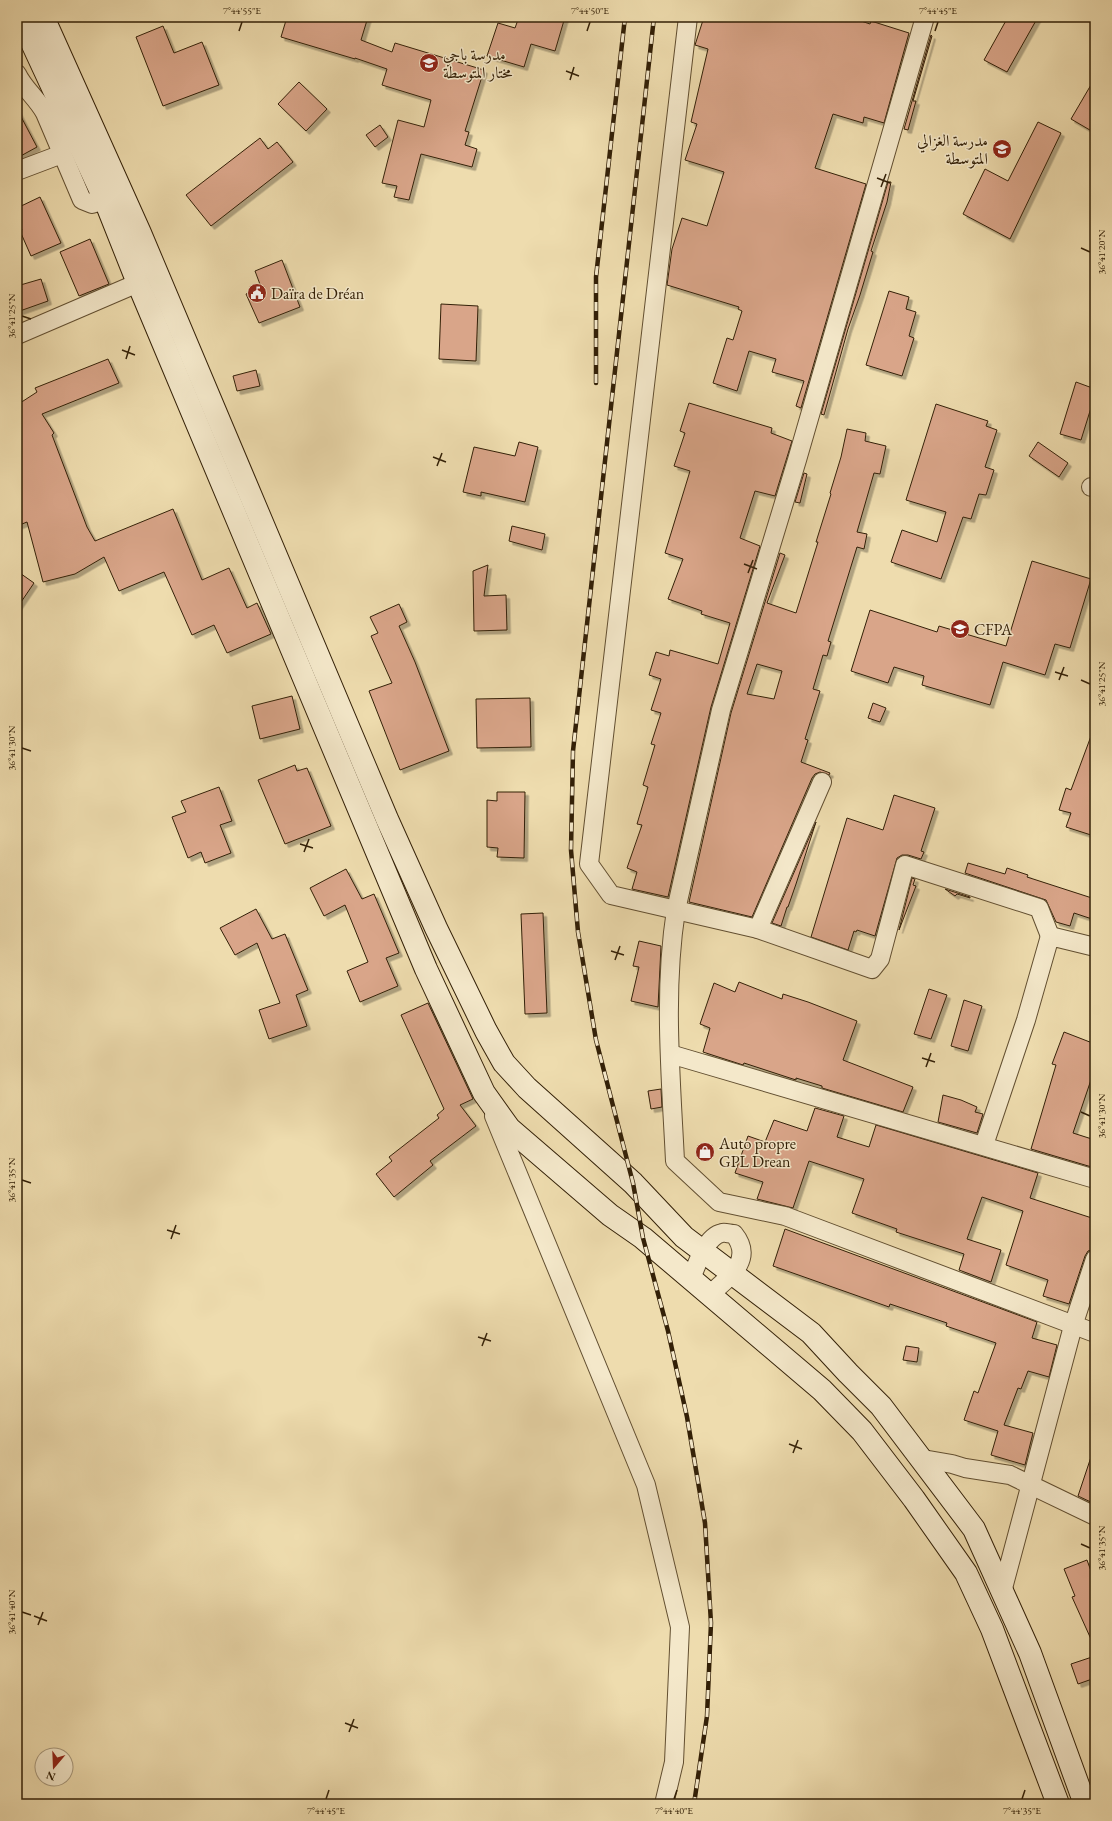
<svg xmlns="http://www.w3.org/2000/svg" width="1112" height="1821" font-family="'EB Garamond',Amiri,serif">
	<defs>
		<filter id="shadow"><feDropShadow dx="3.5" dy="3.5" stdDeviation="0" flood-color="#0004"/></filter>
	</defs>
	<rect width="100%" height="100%" fill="#eedcae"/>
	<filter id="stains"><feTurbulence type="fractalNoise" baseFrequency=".005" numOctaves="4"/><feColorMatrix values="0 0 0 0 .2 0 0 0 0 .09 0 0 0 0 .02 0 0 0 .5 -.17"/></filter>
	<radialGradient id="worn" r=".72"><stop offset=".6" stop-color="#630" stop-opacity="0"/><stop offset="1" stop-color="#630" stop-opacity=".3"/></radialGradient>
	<g fill="#d9a589" stroke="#332007" fill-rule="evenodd" filter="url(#shadow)">
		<path d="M287,17H368L361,40L392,52L395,43L484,70L465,131L469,132L465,145L477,149L472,167L421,154L409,200L394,197L397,186L382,183L398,120L424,127L431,100L382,85L387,69L355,58V59L281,37Z"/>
		<path d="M519,17H565L555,51L531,44L524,67L487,56L498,23L515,28Z"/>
		<path d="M704,17H849L870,24L871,21L909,33L884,123L864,117L863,123L833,114L815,168L866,184L801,408L796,406L804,381L772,372L776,359L749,351L737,391L713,383L727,338L733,340L742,311L738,309L739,307L667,285L672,249L682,218L707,226L724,172L685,160L697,124L691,122L708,49L695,45Z"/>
		<path d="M1008,17H1038L1007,72L984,60Z"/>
		<path d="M163,26L174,53L202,42L219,85L163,106L136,37Z"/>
		<path d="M931,35L932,36L913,101H916L908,130L904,129Z"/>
		<path d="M1095,78V133L1071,119Z"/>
		<path d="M299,82L327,109L306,131L278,104Z"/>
		<path d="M17,109L37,147L17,158Z"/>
		<path d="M1038,122L1061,133L1010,239L963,214L985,169L1008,181Z"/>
		<path d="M380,125L388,137L375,147L366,135Z"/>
		<path d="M260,138L268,149L277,142L293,162L211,226L186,195Z"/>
		<path d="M888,182H891L887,202L871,251L873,252L860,295L848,329L824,415L821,414Z"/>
		<path d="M40,197L61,243L31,256L20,231L22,230L17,219V208Z"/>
		<path d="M90,239L109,284L79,296L60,252Z"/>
		<path d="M282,260L300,307L259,323L246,294L261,287L255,271Z"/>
		<path d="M41,279L48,301L17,312V286Z"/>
		<path d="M889,291L909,297L906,309L916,312L909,336L914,338L902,376L866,365Z"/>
		<path d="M441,304L478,306L476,361L439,359Z"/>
		<path d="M108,359L119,383L42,414L54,433L52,435L87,527L95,541L173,509L202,580L229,568L247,608L257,603L271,634L227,653L214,625L192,635L164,572L119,591L104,557L75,574L43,582L27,522L17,526V405L37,392L35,388Z"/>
		<path d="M256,370L260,386L237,391L233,376Z"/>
		<path d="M1076,382L1095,389V395L1081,440L1060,434Z"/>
		<path d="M689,403L772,428L771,433L792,441L775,496L755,491L740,538L760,546L711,707L668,897L632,889L637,872L627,868L642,825L637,824L648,787L643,785L655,745L651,744L661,713L651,710L661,679L649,675L656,652L669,656L670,650L718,664L730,623L701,614L702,611L668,599L683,559L665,553L690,471L674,466L685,433L680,431Z"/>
		<path d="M936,404L988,421L986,426L997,430L985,467L994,470L986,495L979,494L971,519L963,517L941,579L891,562L902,530L937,542L946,512L906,500Z"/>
		<path d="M847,429L866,433L865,441L886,446L880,474L874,473L857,532L867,534L864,549L857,547L828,641L831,642L827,656L823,655L813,689L820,691L805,739L808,740L801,762L830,773L829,775L820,772L815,774L812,778L752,917L689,902L731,713L780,553L785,555L767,603L796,613L818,542H816L831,494L830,493L841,457ZM757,664L782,671L774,699L747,694Z"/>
		<path d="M519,442L538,447L525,502L481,492V496L463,492L474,447L515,456Z"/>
		<path d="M1038,442L1068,463L1059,477L1029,456Z"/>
		<path d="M804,473L807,474L800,503L795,502Z"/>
		<path d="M512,526L545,534L542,550L509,541Z"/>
		<path d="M1032,561L1091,579L1070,648L1055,644L1045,675L1003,662L990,705L922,685L924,676L894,667L888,683L851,671L870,610L937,632L939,626L1006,646Z"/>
		<path d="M488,565L484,596L506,595L507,630L474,631L473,571Z"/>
		<path d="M17,571L34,583L17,608Z"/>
		<path d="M399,604L407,622L399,626L415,662L449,751L400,770L369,691L392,683L371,636L378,633L370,617Z"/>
		<path d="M292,696L300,729L260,739L252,706Z"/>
		<path d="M530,698L531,747L477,748L476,699Z"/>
		<path d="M873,703L886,708L880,722L868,718Z"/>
		<path d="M1094,728H1095V823L1091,835L1066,827L1071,813L1059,810L1066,788L1071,790Z"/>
		<path d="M295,765L297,771L307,768L331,826L285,844L258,780Z"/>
		<path d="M219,787L232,821L220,825L231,853L205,863L201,852L188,858L172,817L186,812L181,801Z"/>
		<path d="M497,792H525L524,858L497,857L498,848L487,847V800L497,801Z"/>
		<path d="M894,795L935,808L921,851L924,852L921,859L908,855H902L897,858L875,936L857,930L856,932L854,931L848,950L811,937L847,818L883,830Z"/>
		<path d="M816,822L796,884L788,907H787L781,926L772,923Z"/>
		<path d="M968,863L1005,874L1007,868L1028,875L1027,877L1095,899V920L1074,913L1070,926L1056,922L1046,900L965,873Z"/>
		<path d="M346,869L362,899L374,894L399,953L386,958L398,986L360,1002L347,971L368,962L345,905L324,916L310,888Z"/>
		<path d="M912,878L915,879L913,885L916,886L899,930Z"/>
		<path d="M945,889L970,897V898L957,894L955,896Z"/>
		<path d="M256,909L272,939L285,934L308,990L296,995L307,1026L269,1039L259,1010L280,1003L257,943L235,955L220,928Z"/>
		<path d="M543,913L547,1013L525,1014L521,914Z"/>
		<path d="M639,941L661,946L658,1007L631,1001L639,967L633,966Z"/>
		<path d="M739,982L782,999L783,994L808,1002L857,1021L843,1060L913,1087L903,1112L822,1088V1086L796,1078V1080L744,1063L743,1065L703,1052L710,1028L700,1024L714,983L735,992Z"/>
		<path d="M929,989L947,995L931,1039L914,1034Z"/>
		<path d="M964,1000L982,1006L968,1051L951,1046Z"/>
		<path d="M428,1003L473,1099L460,1105L476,1126L430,1161L433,1165L394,1197L376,1174L392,1161L389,1157L439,1118L437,1115L444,1109L401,1015Z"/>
		<path d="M1064,1032L1095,1044V1068L1073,1133L1095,1140V1168L1031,1149L1056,1065L1052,1064Z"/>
		<path d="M661,1089L662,1107L651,1109L648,1091Z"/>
		<path d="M943,1095L961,1100L977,1107L975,1112L983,1114L977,1133L938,1122Z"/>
		<path d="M815,1108L844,1116L837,1137L869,1147L876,1125L1038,1173L1030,1198L1095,1219V1249L1088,1251L1085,1256L1069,1304L1043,1296L1048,1280L1006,1265L1023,1211L982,1197L967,1239L1001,1250L991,1282L959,1270L964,1254L896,1232L897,1229L852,1213L864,1179L809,1161L793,1208L757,1199L763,1182L735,1173L748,1136L765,1142L774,1120L807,1131Z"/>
		<path d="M785,1229L1037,1322L1032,1338L1057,1345L1049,1377L1028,1371L1021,1389L1018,1388L1004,1425L1033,1433L1025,1465L991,1455L998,1431L964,1420L974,1391L978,1393L996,1343L946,1326L947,1323L890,1304L889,1307L773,1266Z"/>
		<path d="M906,1346L919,1348L917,1362L903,1360Z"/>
		<path d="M1092,1454H1095V1504L1078,1496Z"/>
		<path d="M1087,1560L1095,1582V1648L1072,1597L1075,1596L1064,1569Z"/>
		<path d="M1095,1656V1678L1078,1684L1071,1664Z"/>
	</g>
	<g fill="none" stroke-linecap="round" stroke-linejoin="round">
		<g stroke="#624f31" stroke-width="20">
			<g id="street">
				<path d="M688,17L589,864L611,895L758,929L872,969L880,959L905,865L1039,908L1050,936"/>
				<path d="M925,17L797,460L721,710L676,910C663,993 671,1078 675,1161L719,1202L785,1216L1095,1333"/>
				<path d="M17,74C24,89 37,98 45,113L82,200L92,204L105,200"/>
				<path d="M17,171L62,154"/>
				<path d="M17,335L138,283"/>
				<path d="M1091,487H1095"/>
				<path d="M758,929L822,782"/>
				<path d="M670,1054L1095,1179"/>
				<path d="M494,1116L646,1485L680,1627L674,1762L664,1804"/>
				<path d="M984,1145L1026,1020L1050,936L1095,947"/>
				<path d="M691,1279C696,1266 706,1236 722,1233C725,1232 730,1234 734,1234C755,1260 728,1278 709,1295"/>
				<path d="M923,1459L952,1464L965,1468L1010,1475L1095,1516"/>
				<path d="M1002,1592L1073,1326L1095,1259"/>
			</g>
		</g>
		<g stroke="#332007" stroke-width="24">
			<g id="secondary">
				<path d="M20,17L105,200L138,283L426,969L484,1093L509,1128L610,1215L643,1238L822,1390L862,1431L914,1499L966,1573L992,1629L1058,1804"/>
				<path d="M43,17L140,233L387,819L436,928L486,1031L504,1063L527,1088L633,1183L684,1237L811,1333L848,1373L881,1406L974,1529L1030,1653L1085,1804"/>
			</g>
		</g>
		<use href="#street" stroke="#f4e8ca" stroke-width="18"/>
		<use href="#secondary" stroke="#f4e8ca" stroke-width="22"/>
		<g stroke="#332007" stroke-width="4.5">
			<g id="rail">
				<path d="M654,17L573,751L571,850L578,932L596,1040L633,1183L643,1238L668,1331L687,1417L705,1523L711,1623L707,1716L694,1804"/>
				<path d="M596,383V277L625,17"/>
			</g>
		</g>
		<use href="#rail" stroke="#f4e8ca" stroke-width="3" stroke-dasharray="9" stroke-linecap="butt"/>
	</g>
	<path fill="none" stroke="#332007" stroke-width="1.5" d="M239,31L242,22M587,31L590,22M935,31L938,22M566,71L579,76M570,80L574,67M877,178L890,183M881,187L886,174M1081,248L1090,252M22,316L31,319M122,350L135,355M126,359L130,346M433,457L446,462M437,466L442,453M744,564L757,569M748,573L753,560M1055,672L1068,676M1059,680L1064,667M1081,680L1090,684M22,748L31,751M300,844L313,848M304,852L309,839M611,951L624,955M615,960L620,946M922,1058L935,1062M926,1067L931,1053M1081,1112L1090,1116M22,1180L31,1183M167,1230L180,1234M171,1239L176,1225M478,1337L491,1341M482,1346L487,1333M789,1444L802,1449M793,1453L798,1440M1081,1544L1090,1548M22,1612L31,1615M34,1616L47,1621M38,1625L43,1612M345,1723L358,1728M349,1732L354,1719M326,1799L329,1790M674,1799L677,1790M1022,1799L1025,1790"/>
	<defs>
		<g id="school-disc" transform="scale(1)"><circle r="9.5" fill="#8f2418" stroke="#f4e8ca"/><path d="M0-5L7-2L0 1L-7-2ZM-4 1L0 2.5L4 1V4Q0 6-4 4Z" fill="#fff"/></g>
		<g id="civic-disc" transform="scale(1)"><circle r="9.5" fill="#8f2418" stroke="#f4e8ca"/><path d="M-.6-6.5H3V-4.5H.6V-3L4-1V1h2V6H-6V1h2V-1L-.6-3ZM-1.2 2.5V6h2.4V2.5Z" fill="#fff"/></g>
		<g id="university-disc" transform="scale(1)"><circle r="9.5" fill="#8f2418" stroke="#f4e8ca"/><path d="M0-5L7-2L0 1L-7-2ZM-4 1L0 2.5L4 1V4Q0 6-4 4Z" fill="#fff"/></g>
		<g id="shop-disc" transform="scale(1)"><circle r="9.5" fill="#8f2418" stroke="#f4e8ca"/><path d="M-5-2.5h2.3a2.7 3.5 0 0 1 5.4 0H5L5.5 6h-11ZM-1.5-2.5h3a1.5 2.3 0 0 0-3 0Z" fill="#fff"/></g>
	</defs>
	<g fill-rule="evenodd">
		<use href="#school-disc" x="429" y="63"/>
		<use href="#school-disc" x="1002" y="149"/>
		<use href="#civic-disc" x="257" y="293"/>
		<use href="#university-disc" x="960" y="629"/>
		<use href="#shop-disc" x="705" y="1152"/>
	</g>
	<g text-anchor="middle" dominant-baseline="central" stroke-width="3" stroke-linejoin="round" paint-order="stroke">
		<g font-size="16" fill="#332007" stroke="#f4e8ca" text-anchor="start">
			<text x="443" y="54">مدرسة باجي<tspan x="443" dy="18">مختار المتوسطة</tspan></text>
			<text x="988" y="140" text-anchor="end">مدرسة الغزالي<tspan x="988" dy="18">المتوسطة</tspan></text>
			<text x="271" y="293">Daïra de Dréan</text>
			<text x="974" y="629">CFPA</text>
			<text x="719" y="1143">Auto propre<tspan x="719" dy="18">GPL Drean</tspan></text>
		</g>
	</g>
	<rect width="1112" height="1821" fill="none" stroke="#eedcae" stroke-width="44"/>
	<g transform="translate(54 1767) rotate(199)"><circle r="19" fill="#f4e8ca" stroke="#a7987c"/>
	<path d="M0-3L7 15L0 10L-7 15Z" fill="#8f2418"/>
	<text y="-6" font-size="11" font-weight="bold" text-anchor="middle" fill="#332007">N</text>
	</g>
	<rect x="22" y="22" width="1068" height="1777" fill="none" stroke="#332007" stroke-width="1.5"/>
	<g font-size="10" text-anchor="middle" fill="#332007">
		<text x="242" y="14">7°44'55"E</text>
		<text x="590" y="14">7°44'50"E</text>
		<text x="938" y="14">7°44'45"E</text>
		<text transform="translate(1101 252) rotate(-90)" y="4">36°41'20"N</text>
		<text transform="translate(11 316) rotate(-90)" y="4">36°41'25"N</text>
		<text transform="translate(1101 684) rotate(-90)" y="4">36°41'25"N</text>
		<text transform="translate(11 748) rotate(-90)" y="4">36°41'30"N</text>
		<text transform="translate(1101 1116) rotate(-90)" y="4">36°41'30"N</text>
		<text transform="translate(11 1180) rotate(-90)" y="4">36°41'35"N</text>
		<text transform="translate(1101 1548) rotate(-90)" y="4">36°41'35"N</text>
		<text transform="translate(11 1612) rotate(-90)" y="4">36°41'40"N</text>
		<text x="326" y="1814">7°44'45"E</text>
		<text x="674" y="1814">7°44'40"E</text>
		<text x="1022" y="1814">7°44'35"E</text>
	</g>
	<rect width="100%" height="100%" filter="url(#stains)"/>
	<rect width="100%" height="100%" fill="url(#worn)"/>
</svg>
